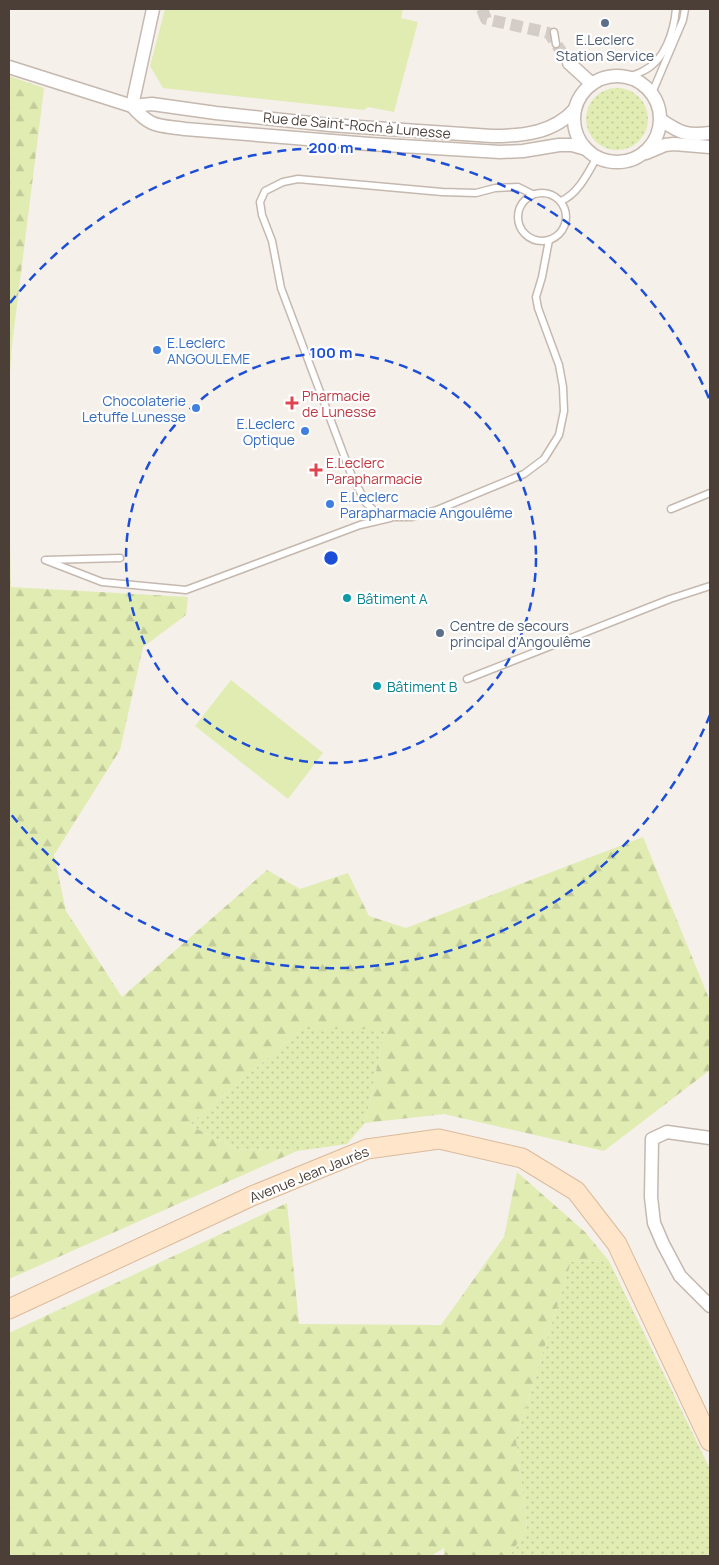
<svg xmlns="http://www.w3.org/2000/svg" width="719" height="1565" font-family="Manrope,sans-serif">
	<defs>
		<pattern id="grass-dots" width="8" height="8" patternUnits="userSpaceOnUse" patternTransform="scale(1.25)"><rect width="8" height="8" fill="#e0ecb2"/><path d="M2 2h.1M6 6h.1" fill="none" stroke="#c2cb9a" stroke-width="1.8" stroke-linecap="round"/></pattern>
		<pattern id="forest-firs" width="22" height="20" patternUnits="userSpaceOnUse" patternTransform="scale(1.25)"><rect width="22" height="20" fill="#e0ecb2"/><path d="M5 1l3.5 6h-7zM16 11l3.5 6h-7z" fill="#c2cb9a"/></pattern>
	</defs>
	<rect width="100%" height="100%" fill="#f6f0eb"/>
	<g fill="url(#grass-dots)">
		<circle cx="617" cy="119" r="31"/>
		<path d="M302,1029H385L365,1123L347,1144L297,1151L237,1149L189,1125Z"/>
		<path d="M609,1261L710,1469V1556H510L527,1527L516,1439L571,1262Z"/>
	</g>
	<g fill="url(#forest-firs)">
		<path d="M9,76L44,88L12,345L9,390Z"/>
		<path d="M9,487L11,587L188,597L186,615L143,647L120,750L54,855L66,911L122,997L267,870L300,889L348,873L369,916L406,928L643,837L710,1001V1070L604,1151L444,1114L365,1123L385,1029H302L189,1125L237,1149L297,1151L9,1279Z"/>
		<path d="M517,1172L585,1232L609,1261L571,1262L516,1439L527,1527L510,1556H444V1548L431,1556H9V1333L287,1203L299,1324L441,1325L504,1237Z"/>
	</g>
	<g fill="#e0ecb2">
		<path d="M165,9H403L401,18L418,22L394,112L368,107L364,110L163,88L150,66Z"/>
		<path d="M231,680L323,753L288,799L195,726Z"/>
	</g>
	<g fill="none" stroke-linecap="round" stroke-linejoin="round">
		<path stroke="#d4cdc7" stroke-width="12" stroke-dasharray="12 6" stroke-linecap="butt" d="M482,9L486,19L549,33L569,63"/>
		<g stroke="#c5b8af" stroke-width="9">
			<g id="lane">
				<path d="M554,32L556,44"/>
				<path d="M628,77C633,75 638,74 643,71C665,61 674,31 676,9"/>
				<path d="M652,93L683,20L685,9"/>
				<circle cx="542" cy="217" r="24"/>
				<path d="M532,194L518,187L495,188L476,193L442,192L298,179L283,182L265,191L260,202L262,215L272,241L281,288L351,474L366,503L377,513L392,517H412L437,510L524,474L544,459L559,435L564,411L563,387L559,365L538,308L536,297L542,277L549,240"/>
				<path d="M561,201C578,194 588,173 597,157"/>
				<path d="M671,509L710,493"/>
				<path d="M120,558L45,560L102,582L186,590L360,525L390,518"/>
				<path d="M467,679L670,599L710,586"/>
			</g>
		</g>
		<g stroke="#c5b8af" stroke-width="15">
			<g id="street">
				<path d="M569,63L592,84"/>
				<path d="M9,67L132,106L152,104L216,113L330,125L492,136C523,136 554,133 575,109"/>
				<circle cx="617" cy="119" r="43"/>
				<path d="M132,106C151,128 158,125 185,129L369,144L500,152L523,151L559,145H572L586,149"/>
				<path d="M132,106L153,9"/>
				<path d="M661,120C680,133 687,136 710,133"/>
				<path d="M646,153L665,145L674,144L710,147"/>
				<path d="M710,1138L667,1132L652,1139L651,1197L654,1223L663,1244L680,1276L710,1306"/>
			</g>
		</g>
		<g stroke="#dbba9b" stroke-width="21">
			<path id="secondary" d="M9,1309L252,1196L367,1149L439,1139L522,1158L576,1191L617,1244L710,1441"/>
		</g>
		<use href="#lane" stroke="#fff" stroke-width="6"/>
		<use href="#street" stroke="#fff" stroke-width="12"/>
		<use href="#secondary" stroke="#ffe6cb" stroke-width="19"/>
	</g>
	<g fill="none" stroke="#1d4ed8" stroke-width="2.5" stroke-dasharray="9 6">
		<circle cx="331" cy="558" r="205"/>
		<path d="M710 715A410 410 0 0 1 10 813M10 303A410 410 0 0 1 710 401"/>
	</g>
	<g fill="#5c6f8a" stroke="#fff" stroke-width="2">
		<circle cx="605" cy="23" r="5"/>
		<circle cx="440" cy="633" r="5"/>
	</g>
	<g fill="#3f7fe0" stroke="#fff" stroke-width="2">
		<circle cx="157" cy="350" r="5"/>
		<circle cx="196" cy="408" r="5"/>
		<circle cx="305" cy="431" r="5"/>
		<circle cx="330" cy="504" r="5"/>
	</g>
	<g fill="#e0444e" stroke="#fff" stroke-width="2">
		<path d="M289.5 395.5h5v5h5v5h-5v5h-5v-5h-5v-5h5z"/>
		<path d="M313.5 462.5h5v5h5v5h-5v5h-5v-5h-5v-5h5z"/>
	</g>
	<g fill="#0f9aa8" stroke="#fff" stroke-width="2">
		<circle cx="347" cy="598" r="5"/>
		<circle cx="377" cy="686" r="5"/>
	</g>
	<g text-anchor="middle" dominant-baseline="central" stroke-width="4.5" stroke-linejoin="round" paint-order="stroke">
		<g font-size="14" fill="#4e5e75" stroke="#fff">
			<text x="605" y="39">E.Leclerc<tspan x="605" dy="16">Station Service</tspan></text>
			<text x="450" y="625" text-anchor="start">Centre de secours<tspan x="450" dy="16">principal d'Angoulême</tspan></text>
		</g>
		<g font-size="14" fill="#4b3f38" stroke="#fff">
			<text transform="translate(357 125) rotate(5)">Rue de Saint-Roch à Lunesse</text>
			<text transform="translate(309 1174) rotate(-22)">Avenue Jean Jaurès</text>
		</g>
		<g font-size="14" fill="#366cbe" stroke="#fff" text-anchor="start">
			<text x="167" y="342">E.Leclerc<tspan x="167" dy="16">ANGOULEME</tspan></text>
			<text x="186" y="400" text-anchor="end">Chocolaterie<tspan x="186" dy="16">Letuffe Lunesse</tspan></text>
			<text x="295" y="423" text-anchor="end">E.Leclerc<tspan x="295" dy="16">Optique</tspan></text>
			<text x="340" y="496">E.Leclerc<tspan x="340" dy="16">Parapharmacie Angoulême</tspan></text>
		</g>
		<g font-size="14" fill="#be3a42" stroke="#fff" text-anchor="start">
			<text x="302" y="395">Pharmacie<tspan x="302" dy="16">de Lunesse</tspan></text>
			<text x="326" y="462">E.Leclerc<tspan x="326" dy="16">Parapharmacie</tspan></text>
		</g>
		<g font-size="14" fill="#0d838f" stroke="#fff" text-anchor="start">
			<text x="357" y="598">Bâtiment A</text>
			<text x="387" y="686">Bâtiment B</text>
		</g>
	</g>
	<circle cx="331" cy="558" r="8" fill="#1d4ed8" stroke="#fff" stroke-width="2.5"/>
	<g font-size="15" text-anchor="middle" font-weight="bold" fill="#1d4ed8" stroke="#fff" stroke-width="4.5" stroke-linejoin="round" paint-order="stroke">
		<text x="331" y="153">200 m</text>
		<text x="331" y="358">100 m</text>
	</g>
	<rect width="719" height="1565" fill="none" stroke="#4b3f38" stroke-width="20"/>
</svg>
